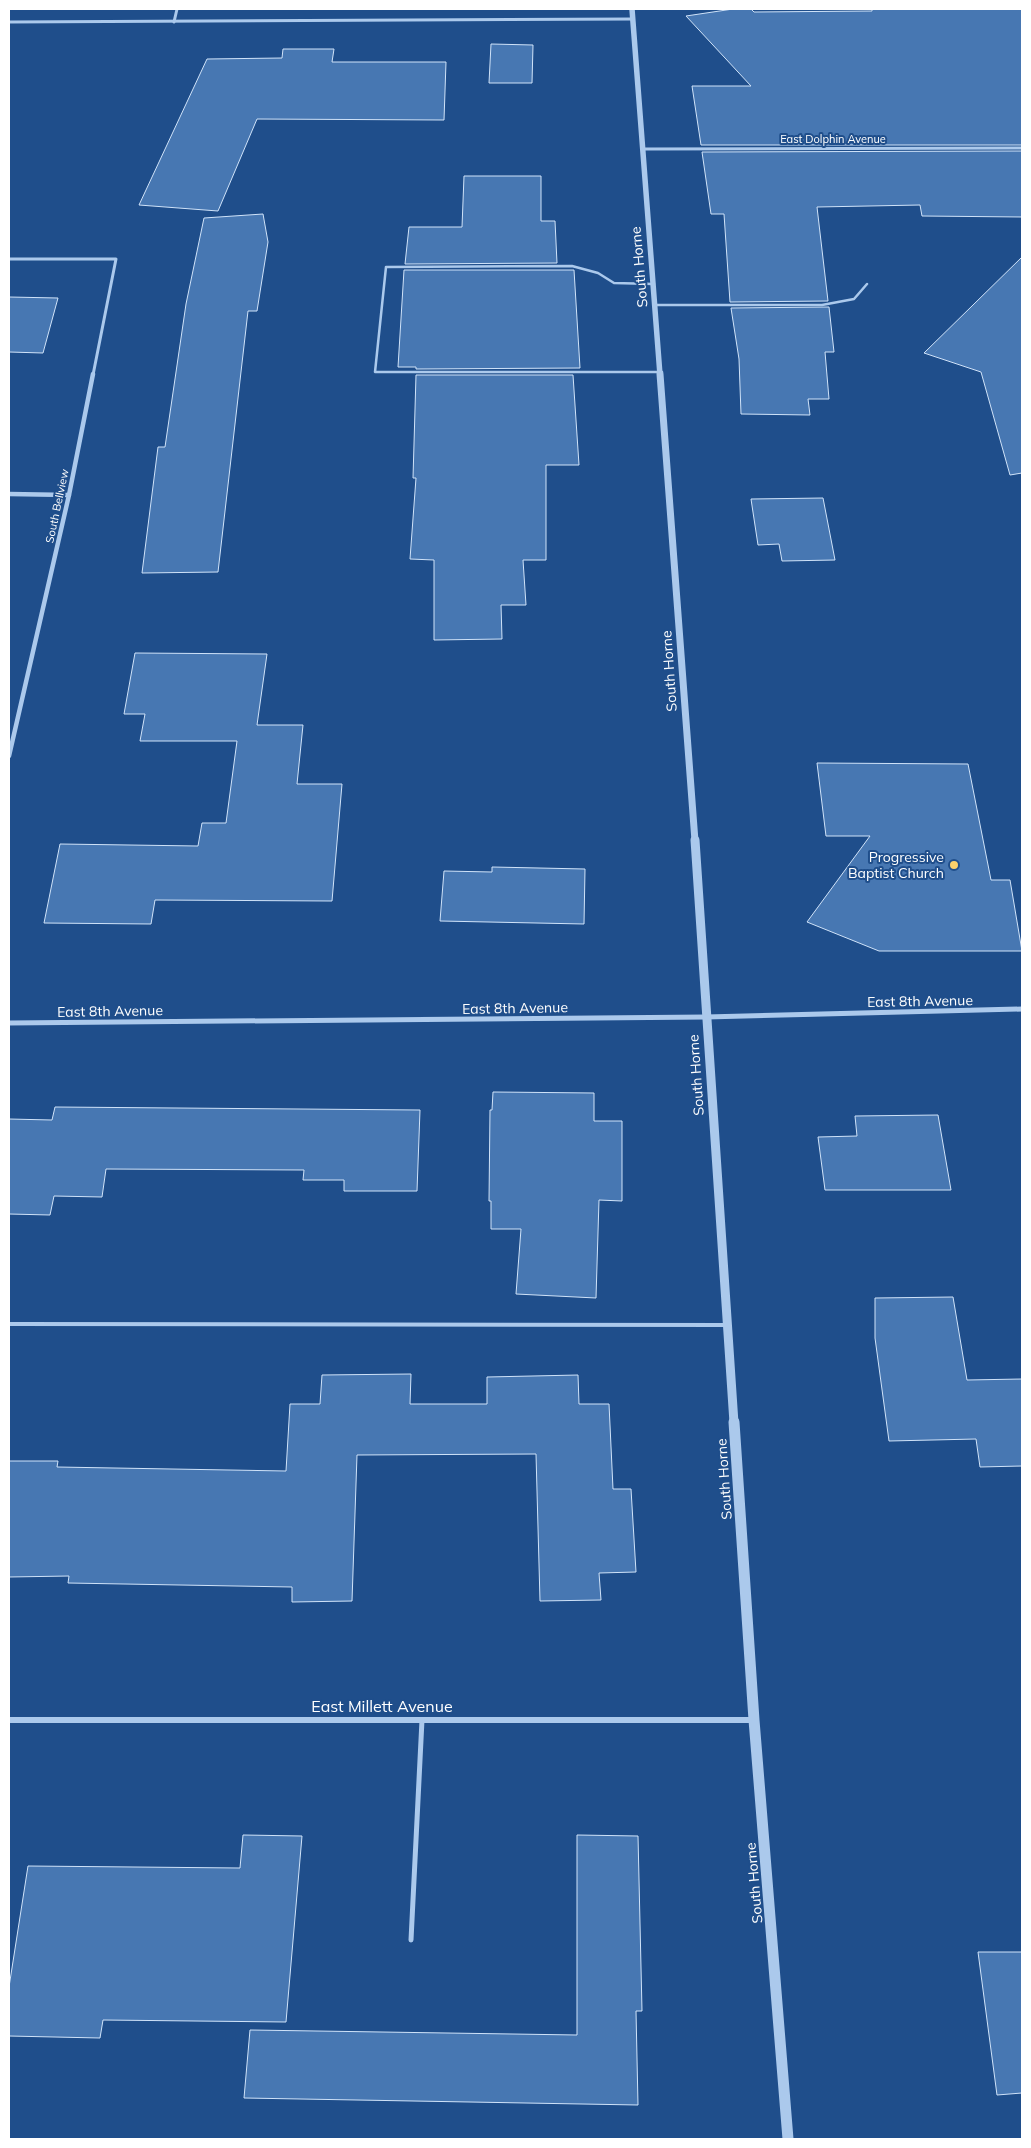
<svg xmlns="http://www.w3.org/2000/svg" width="1031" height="2148" font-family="Mulish,sans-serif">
	<rect width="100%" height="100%" fill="#1f4e8b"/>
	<g fill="#4777b2" stroke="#d0e3f9">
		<path d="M733,9H751L754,12L872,11V9H1022V145H701L692,86H751L686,16Z"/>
		<path d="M491,44L533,45L532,83H489Z"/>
		<path d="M283,49H334L332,62H446L444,120L257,119L218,211L139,205L207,59L282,58Z"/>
		<path d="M1022,151V217L922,216L920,205L817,207L828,301L730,302L724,214H711L702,152Z"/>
		<path d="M464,176H541V221H555L557,263L405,264L409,227H462Z"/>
		<path d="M263,214L268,242L257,311H248L218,572L142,573L158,447H165L186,304L204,218Z"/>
		<path d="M1022,257V473L1010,475L981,372L924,353Z"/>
		<path d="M404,270H574L580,368L416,369V367H398Z"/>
		<path d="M9,297L58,298L43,353L9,352Z"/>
		<path d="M829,307L834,352H825L829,399H808L810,415L741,414L739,359L731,308Z"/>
		<path d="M416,375H573L579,465H546V560H523L526,605H501L502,639L434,640V560L410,559L416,478H413Z"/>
		<path d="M823,498L835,560L782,561L779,544L758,545L751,499Z"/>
		<path d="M135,653L267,654L257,725H303L297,784H342L332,901L155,900L151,924L44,923L60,844L198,846L202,823H226L237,741H140L145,714H124Z"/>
		<path d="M817,763L968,764L991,880H1010L1022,951H879L807,922L870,836H826Z"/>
		<path d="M492,867L585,869L584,924L440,921L444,871L492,872Z"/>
		<path d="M493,1092L594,1093V1121H622V1201L599,1200L596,1298L516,1294L521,1229H491V1201H489L490,1110H492Z"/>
		<path d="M55,1107L420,1110L417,1191H344V1180H303L304,1170L106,1169L102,1197L54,1196L50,1215L9,1214V1119L52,1120Z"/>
		<path d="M938,1115L951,1190H825L818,1137L857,1136L855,1116Z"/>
		<path d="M953,1297L967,1380L1022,1379V1466L980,1467L976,1439L889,1441L875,1338V1298Z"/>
		<path d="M411,1374L410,1404H487V1377L578,1375L579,1404H609L613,1489H631L636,1572L599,1573L601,1600L540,1601L536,1454L357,1455L352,1601L292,1602V1587L68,1583L69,1576L9,1577V1461H58L57,1467L286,1471L290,1404H320L322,1375Z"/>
		<path d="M243,1835L302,1836L286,2022L103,2020L100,2038L9,2036V1987L28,1866L240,1868Z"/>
		<path d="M577,1835L638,1836L642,2011H636L638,2105L244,2098L250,2030L577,2035Z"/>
		<path d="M978,1952H1022V2093L997,2095Z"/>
	</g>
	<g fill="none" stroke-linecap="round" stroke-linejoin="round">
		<g stroke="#abc9ec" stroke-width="2.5">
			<path d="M654,284L614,283L598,273L572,266L386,267L375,372H662"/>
			<path d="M656,305H822L854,299L867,284"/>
		</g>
		<path stroke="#abc9ec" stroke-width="4" d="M9,1324L727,1325"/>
		<path stroke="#abc9ec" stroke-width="5" d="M411,1940L422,1720"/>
		<g stroke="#abc9ec" stroke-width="3">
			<path d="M9,22L633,19"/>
			<path d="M174,22L177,9"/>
			<path d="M643,149L1022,148"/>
			<path d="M9,259H116L93,375"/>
		</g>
		<g stroke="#abc9ec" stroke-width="4.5">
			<path d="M9,494L69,495"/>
			<path d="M9,756L69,495L93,374"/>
		</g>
		<path stroke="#abc9ec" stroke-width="5" d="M9,1023L706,1017L1022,1009"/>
		<path stroke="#abc9ec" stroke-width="6" d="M9,1720H753"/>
		<path stroke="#abc9ec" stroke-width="5.5" d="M632,9L660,375"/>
		<path stroke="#abc9ec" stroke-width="7" d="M660,374L695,841"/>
		<path stroke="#abc9ec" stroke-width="9" d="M695,840L734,1423"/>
		<path stroke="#abc9ec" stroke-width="11" d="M734,1422L754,1720L788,2139"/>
	</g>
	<circle fill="#fad06b" stroke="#1f4e8b" stroke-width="2" cx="954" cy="865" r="5"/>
	<g text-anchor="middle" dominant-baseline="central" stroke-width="4" stroke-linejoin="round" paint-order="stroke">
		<g font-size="11" fill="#fff" stroke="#1f4e8b">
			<text x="833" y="139">East Dolphin Avenue</text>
			<text transform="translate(57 506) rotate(-78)">South Bellview</text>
		</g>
		<g font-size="14" fill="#fff" stroke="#1f4e8b">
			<text transform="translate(639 267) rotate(-95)">South Horne</text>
			<text transform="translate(669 671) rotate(-94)">South Horne</text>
			<text transform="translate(920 1001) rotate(-1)">East 8th Avenue</text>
			<text transform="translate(515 1008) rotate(-1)">East 8th Avenue</text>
			<text transform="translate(110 1011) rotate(-1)">East 8th Avenue</text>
			<text transform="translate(696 1075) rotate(-94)">South Horne</text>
			<text transform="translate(724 1479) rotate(-94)">South Horne</text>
			<text transform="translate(754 1883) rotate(-95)">South Horne</text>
		</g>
		<g font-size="14" fill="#fff" stroke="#1f4e8b" text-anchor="end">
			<text x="944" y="857">Progressive<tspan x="944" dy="16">Baptist Church</tspan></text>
		</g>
		<g font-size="16" fill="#fff" stroke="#1f4e8b">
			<text x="382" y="1706">East Millett Avenue</text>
		</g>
	</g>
	<rect width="1031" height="2148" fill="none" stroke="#ffffff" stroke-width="20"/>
</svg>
